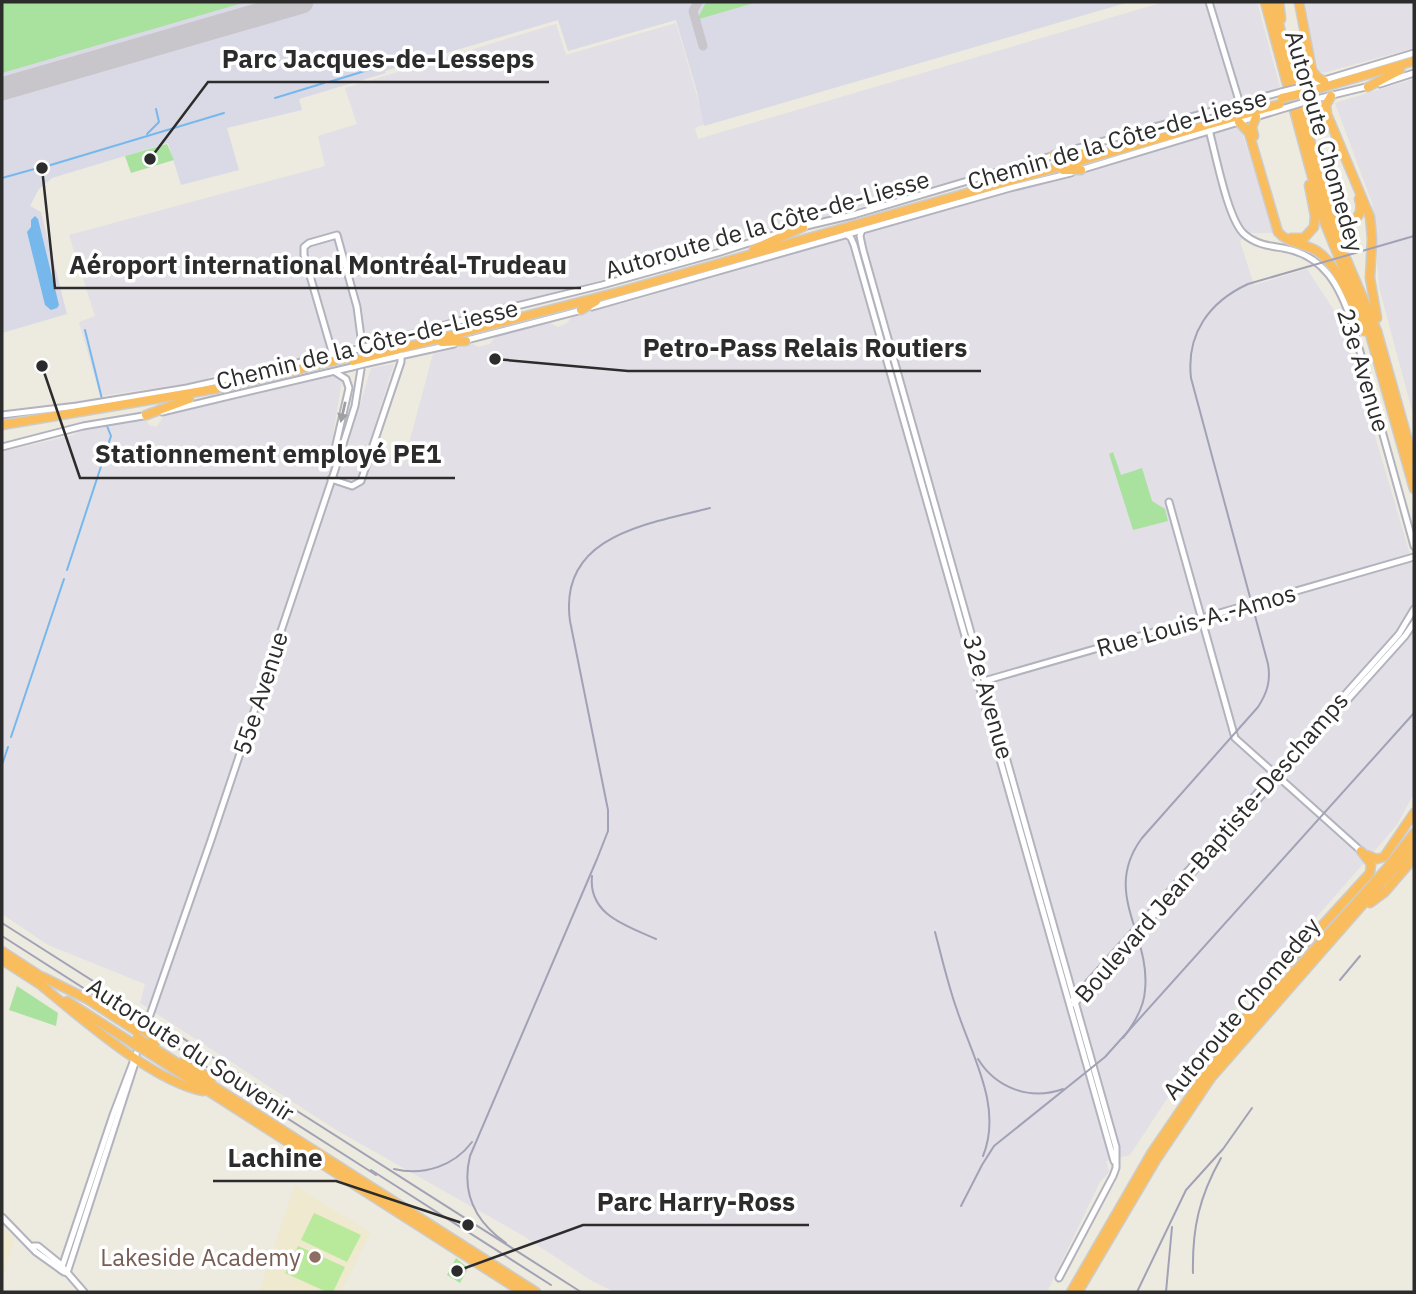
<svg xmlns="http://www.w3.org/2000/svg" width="1416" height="1294" font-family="'IBM Plex Sans',sans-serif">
	<rect width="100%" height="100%" fill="#edeadf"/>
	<g fill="#e2dfe6">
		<path d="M1164,2H1257L1280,87L815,220L794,223L656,265L653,259L644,260V268L625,274L222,378L218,375L209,377L205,381L100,396L79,322L95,316L69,235L325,166L318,136L357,124L345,88L556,24L566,55L676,23L705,124L695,128L698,139Z"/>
		<path d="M1305,2H1414V48L1323,73L1319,70L1314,53Z"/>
		<path d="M1414,79V418L1379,287L1372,203L1335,103Z"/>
		<path d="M1240,127L1275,233H1247L1240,241L1254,285L1307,269L1341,321L1409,551L1414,577V793L1397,825L1236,1009L1176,1085L1130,1155L1106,1161L1109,1172L1100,1182L1047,1292H615L592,1281L522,1235L338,1131L140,1003L145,984L48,945L2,914V459L5,451L74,435L77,432L103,425L145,418L149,425L156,427L165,415L335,376L342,380L328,465L341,468L371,368L394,364L367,449L404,462L433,354L473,344L478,347L490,344L495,337L535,326L550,323L558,327L567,323L573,316L643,298L723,272L844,239L847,242L865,238L867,232Z"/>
	</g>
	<g fill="#eee9cf">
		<path d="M295,1185L370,1233L341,1292H259Z"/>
		<path d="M2,1226L14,1240L2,1281Z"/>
	</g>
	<path fill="#dadae6" d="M2,2H1129L704,126L697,92L676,20L568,51L558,20L385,71L386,73L299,99L302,110L227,128L239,170L181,185L168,143L52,178L39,189L30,206L41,212L67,314L2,333Z"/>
	<g fill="#a9e29e">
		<path d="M2,2H246L2,73Z"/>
		<path d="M706,2H754V3L699,19V16Z"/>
		<path d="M167,144L174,160L131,173L125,156Z"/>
		<path d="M1113,452L1121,475L1142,468L1152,501L1165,509L1168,521L1133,530L1109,454Z"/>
		<path d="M17,986L58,1013L56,1026L9,1010Z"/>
		<path d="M456,1258L468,1268L460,1283L447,1275Z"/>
	</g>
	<g fill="#b9e99a">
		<path d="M314,1213L361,1235L347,1262L301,1240Z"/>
		<path d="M298,1246L345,1267L333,1292H327L285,1273Z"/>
	</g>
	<path fill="#76b8ec" d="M35,216L38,219L59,305L57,308L51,310L45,305L27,232L31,227V220Z"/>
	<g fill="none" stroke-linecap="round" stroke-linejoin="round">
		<g stroke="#76b8ec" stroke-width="2">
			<path d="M329,82L394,62"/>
			<path d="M275,98L324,83"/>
			<path d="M147,134L159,122L156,109"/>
			<path d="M44,167L224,113"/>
			<path d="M2,178L38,168"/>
			<path d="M85,330L102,399"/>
			<path d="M67,570L111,436L107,426"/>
			<path d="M11,737L64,579"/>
			<path d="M2,765L8,747"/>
		</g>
		<g stroke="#c8c6ca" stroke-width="9">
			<path d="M698,2L693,11L703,46"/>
			<path d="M2,88H6"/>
		</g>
		<path stroke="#c8c6ca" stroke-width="23" d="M2,89L302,2"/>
		<path stroke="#c6c4bb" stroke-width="5" stroke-dasharray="5 2.5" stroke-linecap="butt" d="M144,1031L150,1015"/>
		<g stroke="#b2b3bf" stroke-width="9">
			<g id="secondary">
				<path d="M1209,2L1240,104"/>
				<path d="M1380,84L1414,73"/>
				<path d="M1308,85L1414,53"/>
				<path d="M1312,100L1370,86"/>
				<path d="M1209,130C1216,155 1227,216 1243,233C1254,244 1269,246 1283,248C1324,255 1340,286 1352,323L1414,546"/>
				<path d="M1064,152L1281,92"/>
				<path d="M1080,170L1285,108"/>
				<path d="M802,227L853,215L1055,155"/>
				<path d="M862,230L860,236L863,250L1116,1147V1168L1113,1176L1059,1278"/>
				<path d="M846,234L851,238L854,245L1114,1161"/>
				<path d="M592,307L1010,188L1071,173"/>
				<path d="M463,341L582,310"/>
				<path d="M368,346L492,312L602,285L717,253L786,231"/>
				<path d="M333,355L304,255V247L309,243L337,235L357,307L362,345"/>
				<path d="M368,363L454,344"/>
				<path d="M335,372L346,379L349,388L334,453L336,462"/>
				<path d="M162,412L352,367"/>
				<path d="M2,415L77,406L187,388L354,350"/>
				<path d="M2,447L83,426L149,415"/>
				<path d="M331,479L352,486L361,481L401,362V355"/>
				<path d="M1169,502L1235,738L1361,851"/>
				<path d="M984,681L1414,557"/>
				<path d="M1073,1000L1399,634L1414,609"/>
				<path d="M1074,1004L1405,636L1414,623"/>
				<path d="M150,1015L211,840L335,470L355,406L361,369"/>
				<path d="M2,1217L36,1252L64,1272"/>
				<path d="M33,1246H38L59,1263L84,1292"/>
				<path d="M61,1270L113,1115L140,1044"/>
				<path d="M67,1273L135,1063"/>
			</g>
		</g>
		<g stroke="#ccc" stroke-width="11">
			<g id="highway">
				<path d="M1265,2L1324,221L1370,334L1414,489"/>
				<path d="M1273,2L1330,215L1342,249L1377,331L1414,462"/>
				<path d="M1279,2L1281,19"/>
				<path d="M1299,2L1312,70L1317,77L1324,81"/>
				<path d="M1308,85L1312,70"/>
				<path d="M1368,87L1400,70"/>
				<path d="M1303,93L1414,61"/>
				<path d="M1331,96L1326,105L1327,114L1370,217L1372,239L1370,278L1377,318"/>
				<path d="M1312,100L1319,106L1325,120"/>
				<path d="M1239,122L1249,133L1278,232C1288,244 1304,243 1317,251C1341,268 1352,305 1364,331"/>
				<path d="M1254,136L1252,127L1256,117"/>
				<path d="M1054,155L1092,153"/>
				<path d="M1063,170H1081"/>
				<path d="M1328,193C1331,200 1333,209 1338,215C1349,230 1366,216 1359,199"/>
				<path d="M1291,238H1304L1314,227L1315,216L1309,185"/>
				<path d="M754,249L803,227"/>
				<path d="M581,310L596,301"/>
				<path d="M472,325L499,314L507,308"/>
				<path d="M442,342L466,341"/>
				<path d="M368,357L622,291L1284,103"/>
				<path d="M146,415L189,399"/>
				<path d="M2,425L220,388L354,356"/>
				<path d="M1367,855L1377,859L1384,857L1414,813"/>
				<path d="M1370,903L1385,892L1414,858"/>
				<path d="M2,951L45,979"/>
				<path d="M2,960L47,989"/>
				<path d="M43,977L87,999L155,1043"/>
				<path d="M42,986C82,1019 154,1082 203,1091"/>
				<path d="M67,1001L134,1044"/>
				<path d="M1236,1030L1298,952L1370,873L1371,864L1361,851"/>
				<path d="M146,1043L536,1292"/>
				<path d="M144,1050L522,1292"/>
				<path d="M184,1061L211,1079"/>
				<path d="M1071,1292L1152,1152L1202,1079L1237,1036L1387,868L1414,833"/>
				<path d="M1078,1292L1156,1160L1211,1078L1414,846"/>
			</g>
		</g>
		<use href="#secondary" stroke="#fff" stroke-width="5"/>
		<use href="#highway" stroke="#fabd5e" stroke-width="8"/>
		<g stroke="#a2a2b6" stroke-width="2">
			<path d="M592,876C588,915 627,926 656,939"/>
			<path d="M2,923L581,1292"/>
			<path d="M935,932C942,958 948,985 957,1010C972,1056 1003,1107 983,1156"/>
			<path d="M2,936L376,1175"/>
			<path d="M1340,980L1360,956"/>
			<path d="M1123,1038C1134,1024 1144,1008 1145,990C1151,934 1101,893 1142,838L1258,707C1267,693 1271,681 1268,664L1191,378C1186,334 1209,302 1248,284L1414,236"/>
			<path d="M978,1059C996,1088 1030,1101 1063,1089"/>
			<path d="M394,1169C424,1176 454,1166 472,1142"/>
			<path d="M371,1170L551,1285"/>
			<path d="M961,1206L982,1165L994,1146L1105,1057L1414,713"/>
			<path d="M506,1243C476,1222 461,1193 470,1156L597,859L608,831V810L570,621C558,535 648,524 710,508"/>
			<path d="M1193,1273C1192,1229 1199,1197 1221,1158"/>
			<path d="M1137,1292L1186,1190L1223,1149L1252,1108"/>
			<path d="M1166,1292L1172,1227"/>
		</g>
		<g stroke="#b2b3bf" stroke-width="9" stroke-linecap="butt">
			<g id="secondary-bridge">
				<path d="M1281,92L1301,87"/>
				<path d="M1285,108L1305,102"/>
				<path d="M354,350L368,346"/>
				<path d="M352,367L368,363"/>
			</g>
		</g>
		<g stroke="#ccc" stroke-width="11" stroke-linecap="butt">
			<g id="highway-bridge">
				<path d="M1282,98L1303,93"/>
				<path d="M353,361L368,357"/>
				<path d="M137,1037L146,1043"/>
				<path d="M134,1044L144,1050"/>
			</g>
		</g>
		<use href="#secondary-bridge" stroke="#fff" stroke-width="5"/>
		<use href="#highway-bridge" stroke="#fabd5e" stroke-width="8"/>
	</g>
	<defs><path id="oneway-solid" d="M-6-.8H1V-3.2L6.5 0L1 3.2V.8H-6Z" transform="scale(1.75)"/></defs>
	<use fill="#a0a0a0" href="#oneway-solid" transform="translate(343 412) rotate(103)"/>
	<circle fill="#8d6e63" stroke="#fff" stroke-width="2.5" cx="315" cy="1257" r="7"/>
	<g text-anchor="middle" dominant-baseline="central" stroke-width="7" stroke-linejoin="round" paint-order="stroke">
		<g font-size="24" fill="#2c2c2c" stroke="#fff">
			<text transform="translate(1117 139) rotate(-16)">Chemin de la Côte-de-Liesse</text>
			<text transform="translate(1325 141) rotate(74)">Autoroute Chomedey</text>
			<text transform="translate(767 224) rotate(-16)">Autoroute de la Côte-de-Liesse</text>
			<text transform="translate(367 344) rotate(-14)">Chemin de la Côte-de-Liesse</text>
			<text transform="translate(1364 370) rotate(73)">23e Avenue</text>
			<text transform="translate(1196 620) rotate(-16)">Rue Louis-A.-Amos</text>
			<text transform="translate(260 693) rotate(-72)">55e Avenue</text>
			<text transform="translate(989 697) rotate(74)">32e Avenue</text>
			<text transform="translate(1211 847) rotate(-49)">Boulevard Jean-Baptiste-Deschamps</text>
			<text transform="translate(1241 1008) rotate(-50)">Autoroute Chomedey</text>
			<text transform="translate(191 1049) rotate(33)">Autoroute du Souvenir</text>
		</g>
		<g font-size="24" fill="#785e54" stroke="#fff" text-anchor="end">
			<text x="301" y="1257">Lakeside Academy</text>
		</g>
	</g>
	<path fill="none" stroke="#2c2c2c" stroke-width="2.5" d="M150 159L208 82H549M42 168L55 288H581M495 359L628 371H981M42 366L80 478H455M468 1225L336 1181H213M457 1271L583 1225H809"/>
	<g fill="#2c2c2c" stroke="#fff" stroke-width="2.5">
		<circle cx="150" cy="159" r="7"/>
		<circle cx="42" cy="168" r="7"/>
		<circle cx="495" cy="359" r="7"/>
		<circle cx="42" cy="366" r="7"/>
		<circle cx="468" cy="1225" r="7"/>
		<circle cx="457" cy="1271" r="7"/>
	</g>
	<g font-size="26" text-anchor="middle" font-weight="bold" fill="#2c2c2c" stroke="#fff" stroke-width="7" stroke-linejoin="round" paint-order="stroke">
		<text x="378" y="68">Parc Jacques-de-Lesseps</text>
		<text x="318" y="274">Aéroport international Montréal-Trudeau</text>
		<text x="805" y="357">Petro-Pass Relais Routiers</text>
		<text x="268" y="463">Stationnement employé PE1</text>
		<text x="275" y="1167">Lachine</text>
		<text x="696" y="1211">Parc Harry-Ross</text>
	</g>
	<rect width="1416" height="1294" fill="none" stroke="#2c2c2c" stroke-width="7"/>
</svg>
